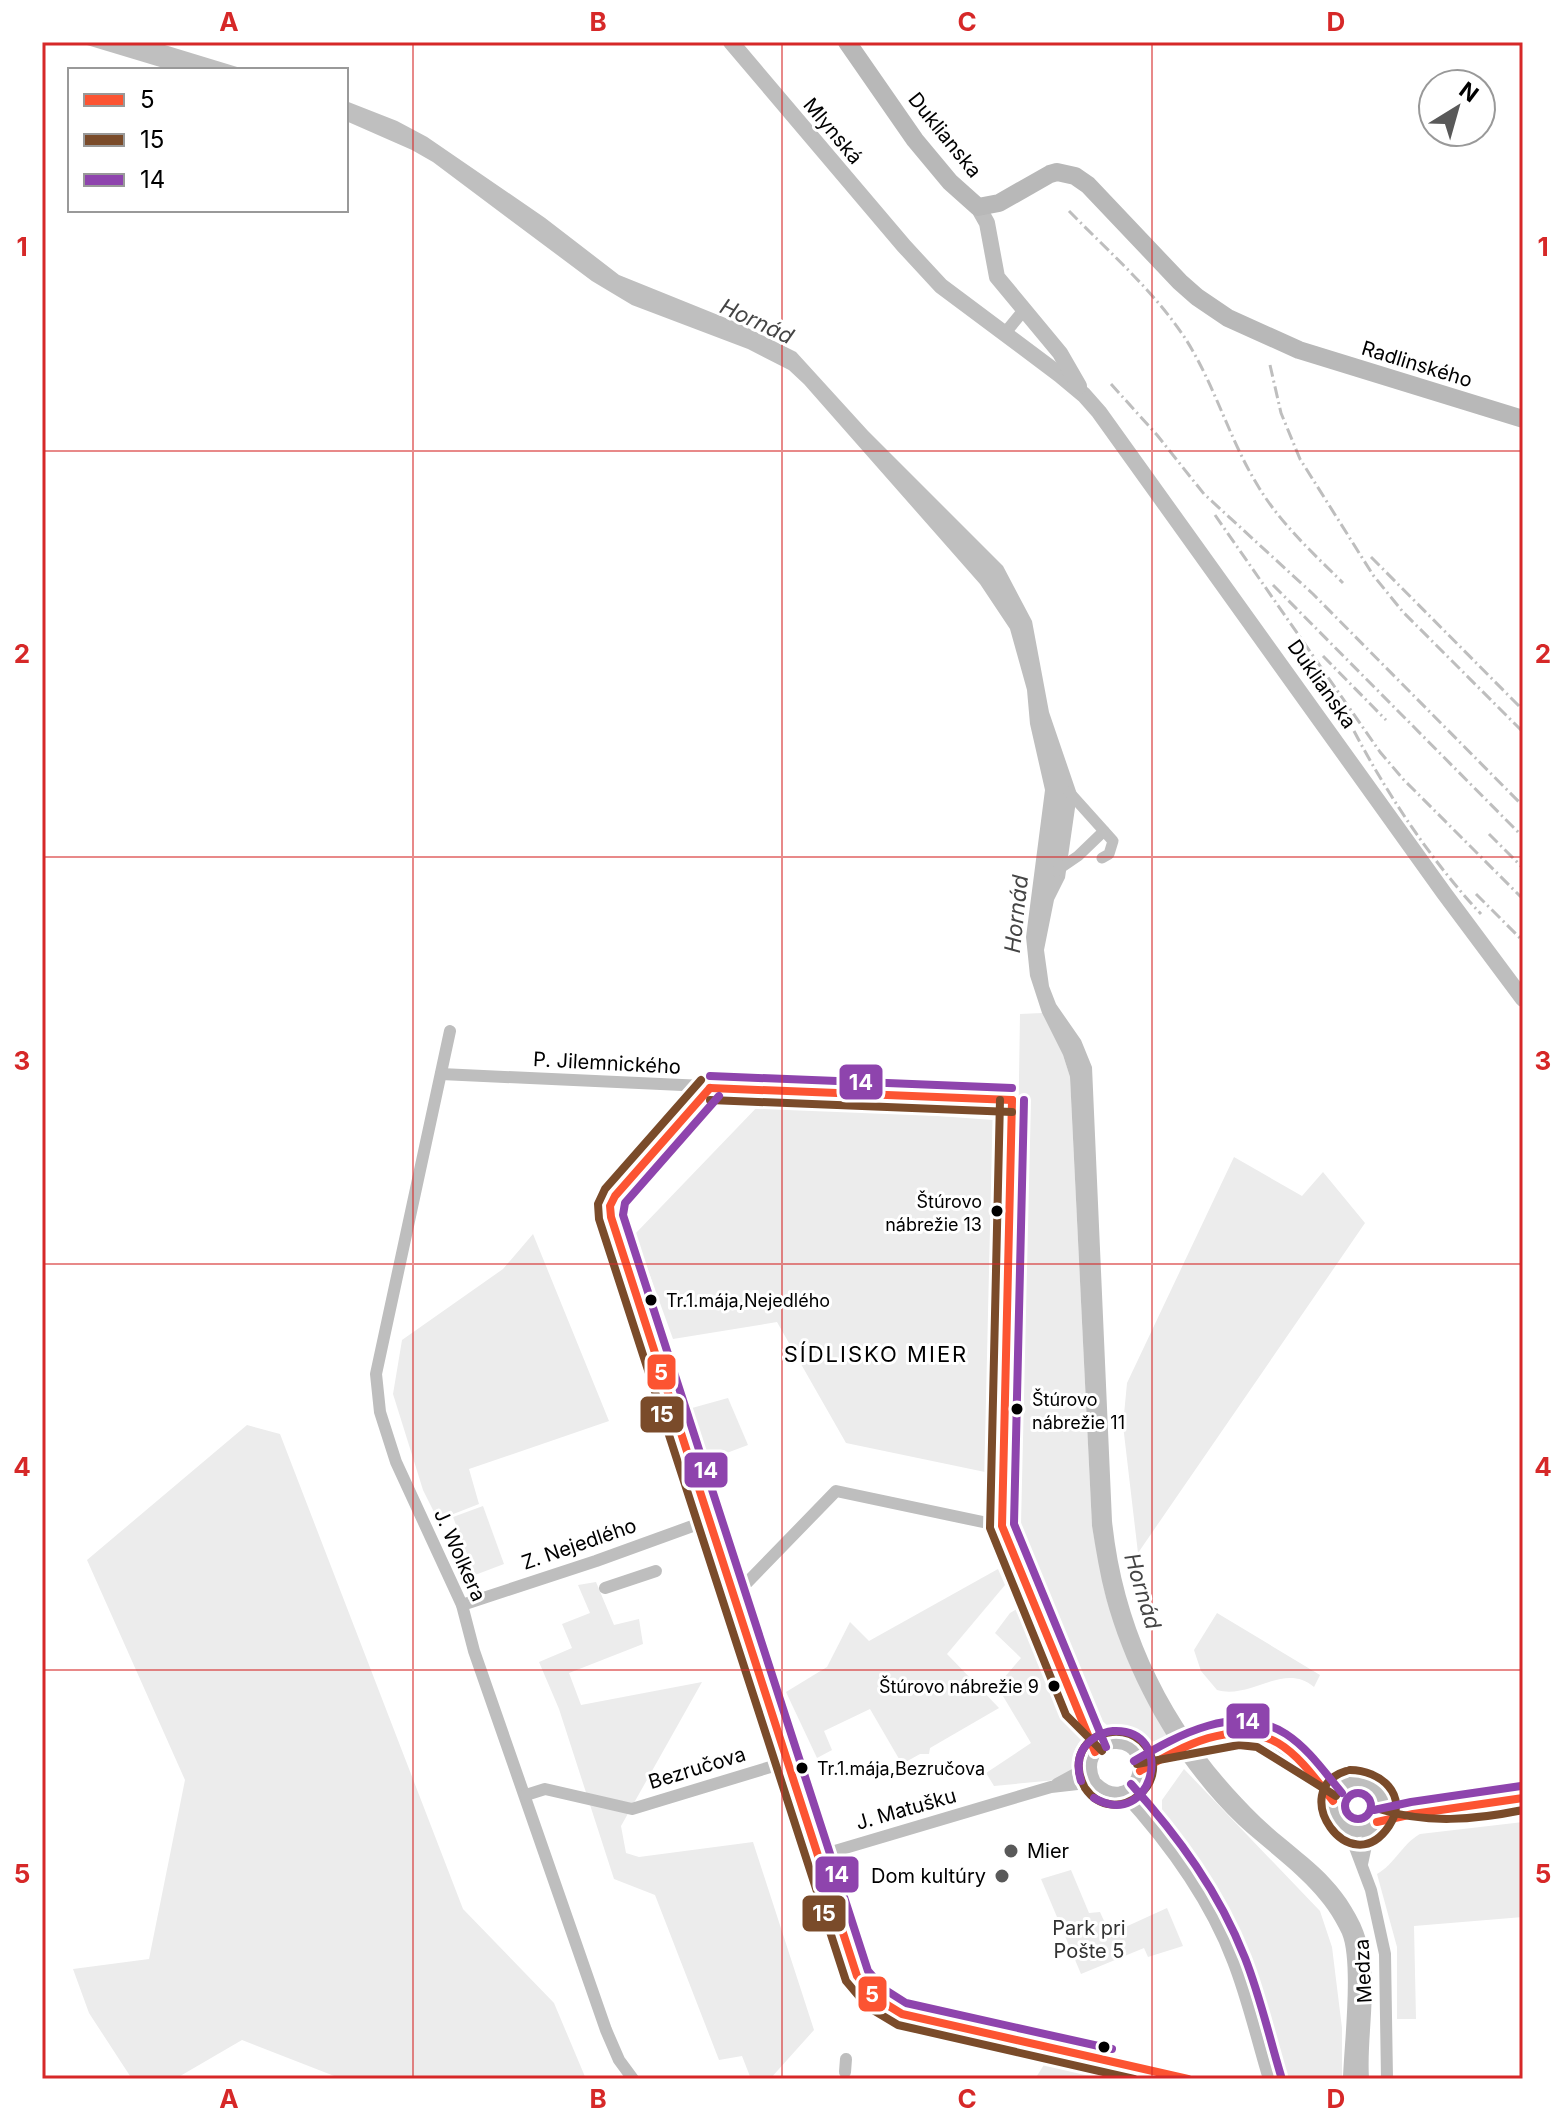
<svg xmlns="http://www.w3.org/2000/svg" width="1565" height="2121" font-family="Inter,sans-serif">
	<rect width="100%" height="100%" fill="#fff"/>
	<g fill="#ececec">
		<path d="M1042,1013L1063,1055L1070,1077L1092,1526L1106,1598L1131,1668L1167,1736L1139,1747L1118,1735L1089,1709L1012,1525L1020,1014Z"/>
		<path d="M761,1103L993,1120L985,1472L846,1443L777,1322L673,1339L635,1234Z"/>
		<path d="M1234,1157L1302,1196L1323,1172L1365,1223L1138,1553L1123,1425L1127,1383Z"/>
		<path d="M533,1234L609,1421L469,1469L479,1504L438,1520L423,1490L393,1394L402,1340L503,1269Z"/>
		<path d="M728,1398L748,1445L708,1460L692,1408Z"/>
		<path d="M247,1425L280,1434L463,1909L554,2003L586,2079H342L242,2040L175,2079H132L89,2013L73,1969L149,1959L185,1780L87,1560Z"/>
		<path d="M483,1506L504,1564L475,1575L453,1517Z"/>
		<path d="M998,1569L1005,1585L947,1654L999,1708L930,1748L929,1754H920L902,1764L870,1709L824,1731L832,1750L817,1758L786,1692L827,1667L850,1622L869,1641Z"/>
		<path d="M596,1582L614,1625L639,1619L643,1644L569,1673L581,1705L702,1682L621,1826L626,1853L639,1857L753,1842L814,2030L770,2079H751L742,2056L719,2060L655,1895L614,1879L559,1709L539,1662L572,1648L562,1624L590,1613L578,1585Z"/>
		<path d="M1027,1603L1089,1751L1086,1764L1056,1780L994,1786L986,1773L1031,1743L997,1686L1021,1658L995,1633L1010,1613Z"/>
		<path d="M1217,1613L1320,1675L1314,1687C1284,1661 1251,1700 1217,1690L1201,1671L1194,1650Z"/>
		<path d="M1184,1769L1320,1911L1332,1947L1342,2028V2079H1288L1242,1935L1229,1926L1162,1821V1800Z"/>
		<path d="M1523,1822V1917L1414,1926L1416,2019H1397V1947L1377,1874C1395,1864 1402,1844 1420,1834Z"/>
		<path d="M1071,1870L1089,1913L1100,1912L1110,1934L1167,1908L1183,1946L1148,1957L1144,1948L1081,1974L1041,1879Z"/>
		<path d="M1047,2060L1122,2079H1035Z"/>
	</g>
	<g fill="#bfbfbf">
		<path d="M77,42H155L247,70H170Z"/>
		<path d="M346,101L397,121L427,137L545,218L619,275L738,323L796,352L868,431L1003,566L1032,621L1049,712L1077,794L1065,878L1054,900L1044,950L1049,986L1056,1004L1081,1040L1092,1067L1112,1521C1124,1637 1177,1737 1261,1818C1299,1854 1336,1872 1360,1923C1382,1971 1366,2028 1369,2079H1343C1344,2045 1354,1962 1342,1934C1321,1887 1276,1859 1239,1825C1176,1765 1129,1681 1106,1598C1100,1575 1096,1550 1092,1526L1070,1077L1063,1055L1042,1013L1030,976L1026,937L1045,790L1030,724L1027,690L1010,629L980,584L804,384L789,370L748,349L632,305L592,281L433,162L412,150L346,121Z"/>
	</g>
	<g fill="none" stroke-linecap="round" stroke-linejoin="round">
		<g stroke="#bfbfbf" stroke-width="11">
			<path d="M1069,792L1113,841L1109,854L1102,858"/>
			<path d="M1056,871L1078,856L1104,831"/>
		</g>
		<g stroke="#bebebe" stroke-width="12">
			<path d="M1005,333L1024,310"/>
			<path d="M450,1031L376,1374L380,1412L396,1462L462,1605L474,1651L606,2030L619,2060L633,2079"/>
			<path d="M441,1074L1012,1100L1002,1526L1061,1674L1095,1752"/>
			<path d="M710,1088L615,1196L610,1206L611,1217L857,1976C868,1995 882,2004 902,2014L1188,2079"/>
			<path d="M605,1588L656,1571"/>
			<path d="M734,1596L836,1491L1002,1526"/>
			<path d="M462,1605L596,1561L709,1520"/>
			<path d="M1135,1752L1238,1733L1260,1735L1278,1744L1290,1754L1333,1801"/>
			<path d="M1304,1762L1343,1786"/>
			<path d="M1140,1771L1175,1751"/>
			<circle cx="1358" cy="1806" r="25"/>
			<path d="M1136,1782L1151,1817"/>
			<path d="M1057,1784L1090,1766"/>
			<path d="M1122,1792C1167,1841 1209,1898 1233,1961C1248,1999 1257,2040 1269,2079"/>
			<path d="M526,1795L545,1789L632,1809L787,1762"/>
			<path d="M1382,1798L1422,1808"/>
			<path d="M1377,1822C1425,1808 1475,1808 1523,1798"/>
			<path d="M1348,1829L1371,1890L1385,1954L1387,2079"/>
			<path d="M818,1856L1051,1787L1095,1782C1133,1820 1161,1746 1117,1743C1093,1741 1086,1765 1095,1782"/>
			<path d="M1362,1864L1370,1827"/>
			<path d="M845,2072L846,2059"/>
			<path d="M1115,2079L1117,2062"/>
		</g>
		<g stroke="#bebebe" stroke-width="16">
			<path d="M731,42L904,246L941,286L1060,375L1084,395L1099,412L1444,893L1523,999"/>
			<path d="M978,207L987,223L997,277L1060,353L1079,386"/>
		</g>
		<path stroke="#b8b8b8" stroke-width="18" d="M847,42L915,140L950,182L978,207L999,203L1050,174L1057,172L1075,176L1088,185L1180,282L1197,297L1228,318L1299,350L1523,419"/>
		<g stroke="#bebebe" stroke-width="3" stroke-dasharray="12 4 2 4" stroke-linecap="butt">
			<path d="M1069,211C1109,252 1153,290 1185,338C1215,385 1229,439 1258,486C1280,523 1312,552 1343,583"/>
			<path d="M1270,365L1281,413L1300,459L1373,575L1403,612L1523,732"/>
			<path d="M1111,384L1157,435L1204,494L1313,594L1523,806"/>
			<path d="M1215,515L1380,752L1403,779L1523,899"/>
			<path d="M1371,557L1523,710"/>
			<path d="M1273,585L1523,837"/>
			<path d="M1323,656L1386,720"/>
			<path d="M1354,731C1387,794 1432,862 1481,914"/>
			<path d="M1489,834L1523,868"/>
			<path d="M1476,894L1523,941"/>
			<path d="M1522,956L1523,957"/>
		</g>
		<g stroke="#fff" stroke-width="14">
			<g id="bus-1">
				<path d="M710,1088L615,1196L610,1206L611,1217L857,1976L876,1998L902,2014L1188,2079"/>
				<path d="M710,1088L1012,1100"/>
				<path d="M1012,1100L1002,1526L1095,1752"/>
				<path d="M1140,1771C1180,1748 1232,1717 1278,1743C1300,1756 1317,1781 1333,1801"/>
				<path d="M1377,1822L1413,1814L1523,1798"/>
			</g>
		</g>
		<g stroke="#fff" stroke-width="14">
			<g id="bus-2">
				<path d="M701,1080L605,1189L598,1204L599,1219L846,1981L868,2007L898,2025L1134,2079"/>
				<path d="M710,1100L1012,1112"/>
				<path d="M1000,1100L990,1528L1066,1715L1102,1751"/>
				<path d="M1137,1764L1239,1745L1257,1747L1336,1796"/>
				<path d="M1346,1771C1286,1790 1350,1884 1389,1826C1410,1795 1380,1770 1350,1770"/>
				<path d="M1084,1786C1071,1760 1083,1736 1112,1732C1123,1731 1133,1734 1141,1741C1180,1779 1115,1832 1085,1788"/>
				<path d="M1379,1809C1427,1824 1474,1820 1523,1810"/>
			</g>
		</g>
		<g stroke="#fff" stroke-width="14">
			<g id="bus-3">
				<path d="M710,1076L1012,1088"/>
				<path d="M719,1096L625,1203L623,1215L868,1971L884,1989L906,2003L1112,2049"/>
				<path d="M1024,1100L1014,1524L1106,1747"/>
				<path d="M1134,1761C1178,1735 1237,1702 1286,1734C1309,1749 1325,1773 1342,1793"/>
				<path d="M1081,1781C1078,1771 1077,1761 1082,1751C1088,1740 1101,1732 1113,1731C1178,1728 1153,1832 1094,1798"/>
				<path d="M1131,1784C1178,1836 1219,1892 1245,1958C1260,1996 1269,2036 1281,2076"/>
				<circle cx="1358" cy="1806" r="13"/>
				<path d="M1374,1810L1411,1802L1521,1786"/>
			</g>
		</g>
		<use href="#bus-1" stroke="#fc5432" stroke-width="8"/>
		<use href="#bus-2" stroke="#7a4b2a" stroke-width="8"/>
		<use href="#bus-3" stroke="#8e44ad" stroke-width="8"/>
	</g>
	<path fill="none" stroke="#d62828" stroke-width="2" stroke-opacity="0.55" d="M413,42V2079M782,42V2079M1152,42V2079M42,451H1523M42,857H1523M42,1264H1523M42,1670H1523"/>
	<g fill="#000" stroke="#fff" stroke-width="3">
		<circle cx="997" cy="1211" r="7"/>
		<circle cx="651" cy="1300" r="7"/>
		<circle cx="1017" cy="1409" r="7"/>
		<circle cx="1054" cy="1686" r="7"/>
		<circle cx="802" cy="1768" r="7"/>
		<circle cx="1104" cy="2047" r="7"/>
	</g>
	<g fill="#595959" stroke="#fff" stroke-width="3">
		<circle cx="1011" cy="1851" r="8"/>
		<circle cx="1002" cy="1876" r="8"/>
	</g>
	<g text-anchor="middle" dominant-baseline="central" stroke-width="6" stroke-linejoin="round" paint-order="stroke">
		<g font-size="18" fill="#000" stroke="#fff" text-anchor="start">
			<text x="982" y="1201" text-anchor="end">Štúrovo<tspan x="982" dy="23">nábrežie 13</tspan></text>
			<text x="666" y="1300">Tr.1.mája,Nejedlého</text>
			<text x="1032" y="1399">Štúrovo<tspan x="1032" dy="23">nábrežie 11</tspan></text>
			<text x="1039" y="1686" text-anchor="end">Štúrovo nábrežie 9</text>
			<text x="817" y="1768">Tr.1.mája,Bezručova</text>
		</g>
		<g font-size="20" fill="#000" stroke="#fff">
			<text transform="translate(833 131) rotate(50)">Mlynská</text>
			<text transform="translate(945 135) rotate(51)">Duklianska</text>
			<text transform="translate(1417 364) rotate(17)">Radlinského</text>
			<text transform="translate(1322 684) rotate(55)">Duklianska</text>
			<text transform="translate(607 1063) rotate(3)">P. Jilemnického</text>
			<text transform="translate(579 1544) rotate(-19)">Z. Nejedlého</text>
			<text transform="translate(460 1555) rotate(66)">J. Wolkera</text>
			<text transform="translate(697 1768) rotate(-17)">Bezručova</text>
			<text transform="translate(906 1809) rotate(-16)">J. Matušku</text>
			<text transform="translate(1363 1971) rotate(-93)">Medza</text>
		</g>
		<g font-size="20" fill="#000" stroke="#fff" text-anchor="start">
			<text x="1027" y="1851">Mier</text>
			<text x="986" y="1876" text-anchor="end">Dom kultúry</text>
		</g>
		<g font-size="20" fill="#333" stroke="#fff">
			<text x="1089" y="1928">Park pri<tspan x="1089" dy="23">Pošte 5</tspan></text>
		</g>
		<g font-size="22" font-style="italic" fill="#444" stroke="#fff">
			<text transform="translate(757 321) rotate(25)">Hornád</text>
			<text transform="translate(1016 914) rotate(-84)">Hornád</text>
			<text transform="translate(1143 1591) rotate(73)">Hornád</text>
		</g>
		<g font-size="22" letter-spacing="2" fill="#000" stroke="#fff">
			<text x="876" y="1354">SÍDLISKO MIER</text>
		</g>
	</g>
	<g stroke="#fff" stroke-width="3">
		<rect x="838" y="1063" width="46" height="38" rx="8" fill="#8e44ad"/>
		<rect x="646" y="1353" width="31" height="38" rx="8" fill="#fc5432"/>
		<rect x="639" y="1395" width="46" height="39" rx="8" fill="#7a4b2a"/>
		<rect x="683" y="1451" width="46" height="38" rx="8" fill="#8e44ad"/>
		<rect x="1225" y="1702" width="46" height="38" rx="8" fill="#8e44ad"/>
		<rect x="814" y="1855" width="46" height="39" rx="8" fill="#8e44ad"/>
		<rect x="801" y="1894" width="46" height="39" rx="8" fill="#7a4b2a"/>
		<rect x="857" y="1975" width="31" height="38" rx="8" fill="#fc5432"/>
	</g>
	<g font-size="22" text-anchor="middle" font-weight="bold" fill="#fff">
		<text x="861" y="1090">14</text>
		<text x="661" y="1380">5</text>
		<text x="662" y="1422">15</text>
		<text x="706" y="1478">14</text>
		<text x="1248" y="1729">14</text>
		<text x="837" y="1882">14</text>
		<text x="824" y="1921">15</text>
		<text x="872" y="2002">5</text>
	</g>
	<rect width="1565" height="2121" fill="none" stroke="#ffffff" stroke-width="88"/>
	<rect x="68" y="68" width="280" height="144" fill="#ffffff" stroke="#999999" stroke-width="2"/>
	<rect x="84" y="94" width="40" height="12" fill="#fc5432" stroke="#999999" stroke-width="2"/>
	<text x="140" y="108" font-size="24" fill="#000000">5</text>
	<rect x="84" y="134" width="40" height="12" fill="#7a4b2a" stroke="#999999" stroke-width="2"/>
	<text x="140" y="148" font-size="24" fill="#000000">15</text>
	<rect x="84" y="174" width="40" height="12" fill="#8e44ad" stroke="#999999" stroke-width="2"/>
	<text x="140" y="188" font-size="24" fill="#000000">14</text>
	<g transform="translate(1457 108) rotate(37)"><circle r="38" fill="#ffffff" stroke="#999999" stroke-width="2"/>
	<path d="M0-6L14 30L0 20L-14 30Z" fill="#595959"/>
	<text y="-12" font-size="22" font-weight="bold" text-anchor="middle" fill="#000000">N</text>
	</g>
	<rect x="44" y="44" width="1477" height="2033" fill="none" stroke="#d62828" stroke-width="3"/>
	<g font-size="26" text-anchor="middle" font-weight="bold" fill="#d62828">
		<text x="229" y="31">A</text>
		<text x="598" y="31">B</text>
		<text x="967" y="31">C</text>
		<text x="1336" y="31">D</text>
		<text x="22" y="256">1</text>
		<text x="1543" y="256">1</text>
		<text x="22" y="663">2</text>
		<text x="1543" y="663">2</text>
		<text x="22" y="1070">3</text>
		<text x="1543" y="1070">3</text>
		<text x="22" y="1476">4</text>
		<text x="1543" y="1476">4</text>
		<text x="22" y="1883">5</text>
		<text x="1543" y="1883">5</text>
		<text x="229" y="2108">A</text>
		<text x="598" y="2108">B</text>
		<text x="967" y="2108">C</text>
		<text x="1336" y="2108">D</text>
	</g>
</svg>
